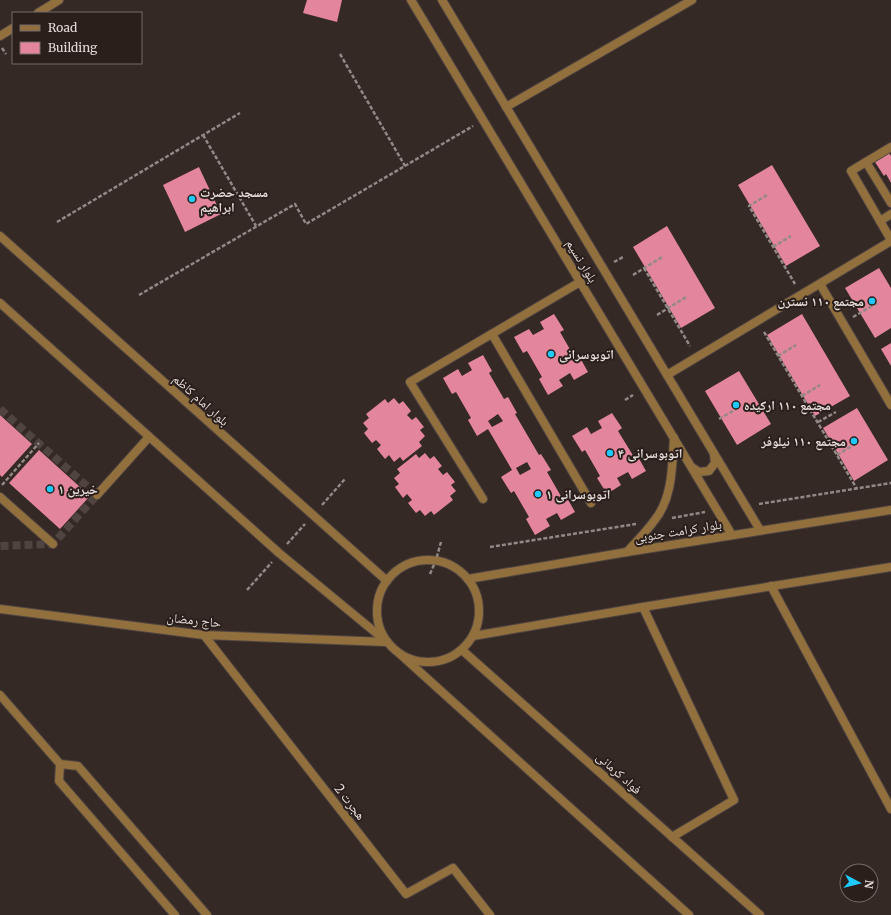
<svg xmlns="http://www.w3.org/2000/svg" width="891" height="915" font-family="Merriweather,'Noto Naskh Arabic',serif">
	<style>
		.building { fill: #e3859b; fill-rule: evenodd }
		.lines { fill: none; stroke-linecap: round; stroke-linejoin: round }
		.minor-tunnel { stroke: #4f4440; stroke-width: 8; stroke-dasharray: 8 4; stroke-linecap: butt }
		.service-casing { stroke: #514542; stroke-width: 10 }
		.minor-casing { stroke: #514542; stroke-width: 10 }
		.tertiary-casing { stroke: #514542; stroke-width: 10 }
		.path { stroke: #928885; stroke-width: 2.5; stroke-dasharray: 4 2; stroke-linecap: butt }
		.service { stroke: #92703e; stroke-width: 8 }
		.minor { stroke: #92703e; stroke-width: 8 }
		.tertiary { stroke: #92703e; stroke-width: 8 }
		.poi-dot { fill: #20c9fd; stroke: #2b1f1b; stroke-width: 1.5 }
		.labels { text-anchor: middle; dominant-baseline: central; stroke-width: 4; stroke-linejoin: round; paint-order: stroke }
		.poi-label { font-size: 13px; font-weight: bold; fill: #e3dbd8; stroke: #2b1f1b; text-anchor: start }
		.street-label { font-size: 13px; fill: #e3dbd8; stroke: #2b1f1b }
	</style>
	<rect width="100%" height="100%" fill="#352925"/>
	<g class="building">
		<path d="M 307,0 L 342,0 L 337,22 L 303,13 Z"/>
		<path d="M 889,153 L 891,156 L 891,183 L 886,174 L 884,176 L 875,162 Z"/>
		<path d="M 772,165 L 820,246 L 786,266 L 738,185 Z"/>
		<path d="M 199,167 L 221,214 L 185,232 L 163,185 Z"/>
		<path d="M 667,226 L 715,308 L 681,328 L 633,247 Z"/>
		<path d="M 879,268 L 891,288 L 891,328 L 875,338 L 845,288 Z"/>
		<path d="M 554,314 L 564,330 L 560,332 L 575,358 L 579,356 L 588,372 L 574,380 L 570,373 L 559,380 L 563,386 L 548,395 L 539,379 L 542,377 L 527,351 L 523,353 L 514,337 L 529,329 L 533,335 L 544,329 L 540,322 Z"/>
		<path d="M 802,314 L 850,396 L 815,416 L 767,335 Z"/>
		<path d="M 891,343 L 891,366 L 881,349 Z"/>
		<path d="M 483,355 L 492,371 L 489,373 L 504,399 L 508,397 L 517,413 L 515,414 L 539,455 L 541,454 L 551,470 L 547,472 L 562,498 L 566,496 L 575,512 L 561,520 L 557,513 L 546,519 L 550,526 L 535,535 L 526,519 L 529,517 L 514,491 L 511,493 L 501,477 L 512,470 L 488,429 L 477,436 L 468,420 L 471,418 L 456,392 L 452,394 L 443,378 L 458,369 L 462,376 L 472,370 L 468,363 ZM 498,414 L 503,421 L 492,427 L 488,421 ZM 527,462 L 531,469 L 520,475 L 516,468 Z"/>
		<path d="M 739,371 L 771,424 L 737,445 L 705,391 Z"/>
		<path d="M 394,398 L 399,404 L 403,401 L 411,411 L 407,415 L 412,420 L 416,417 L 424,427 L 420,430 L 425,436 L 419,442 L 422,446 L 403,461 L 400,457 L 394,462 L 389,455 L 385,459 L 377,449 L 381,445 L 376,440 L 372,443 L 364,433 L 368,429 L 363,423 L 369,418 L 366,414 L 385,399 L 388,403 Z"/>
		<path d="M 857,408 L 888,460 L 854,481 L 823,428 Z"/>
		<path d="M 612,413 L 622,428 L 618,431 L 634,457 L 637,455 L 646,471 L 632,479 L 628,472 L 617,478 L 621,485 L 607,494 L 597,478 L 600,476 L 585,450 L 582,452 L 572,436 L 587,427 L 591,434 L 602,428 L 598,421 Z"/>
		<path d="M 0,415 L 32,444 L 2,477 L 0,475 Z"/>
		<path d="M 39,450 L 90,496 L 60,529 L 9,483 Z"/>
		<path d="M 425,453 L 430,459 L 434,456 L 442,466 L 438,469 L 443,475 L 447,472 L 455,482 L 451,485 L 456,491 L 450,496 L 453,500 L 434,515 L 431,511 L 425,516 L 420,510 L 416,513 L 408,503 L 412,500 L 407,494 L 403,498 L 395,487 L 399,484 L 394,478 L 400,473 L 397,469 L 416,454 L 419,458 Z"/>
	</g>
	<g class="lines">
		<path class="minor-tunnel" d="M 0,409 L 97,495 L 53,544 L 0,546"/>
		<defs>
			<g id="service">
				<path d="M 506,107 L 692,0"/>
				<path d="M 891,147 L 851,171 L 891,240"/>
				<path d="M 866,162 L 891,203"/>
				<path d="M 880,221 L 891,214"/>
				<path d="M 820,284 L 891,405"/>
				<path d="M 492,334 L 591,503"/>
				<path d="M 667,375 L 891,241"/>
				<path d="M 97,495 L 149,437"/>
				<path d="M 0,497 L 53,544"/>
				<path d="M 483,499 L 410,382 L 580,282"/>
				<path d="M 0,695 L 60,764 L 78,766 L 207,915"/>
				<path d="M 60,764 L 59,781 L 175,915"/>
			</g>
			<g id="minor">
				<path d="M 38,13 L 59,0"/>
				<path d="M 0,36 L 13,28"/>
				<path d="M 771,586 L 891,809"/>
				<path d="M 643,607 L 734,800 L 672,837"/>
				<path d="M 204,635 L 406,894 L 453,868 L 490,915"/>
			</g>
			<g id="tertiary">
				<path d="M 411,0 L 732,535"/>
				<path d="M 442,0 L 760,530"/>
				<path d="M 0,236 L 387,581"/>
				<path d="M 0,303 L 279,553 L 387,642"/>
				<path d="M 693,468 L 699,472 L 709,471 L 715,463 L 714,454"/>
				<path d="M 627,552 C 636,542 646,532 654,521 C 673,498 672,466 674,438"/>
				<circle cx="428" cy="611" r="51"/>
				<path d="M 468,579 L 627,552 L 891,510"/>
				<path d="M 0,609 L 204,635 L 387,642"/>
				<path d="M 473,636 L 643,607 L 891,567"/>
				<path d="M 462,650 L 760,915"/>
				<path d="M 400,654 L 689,915"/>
			</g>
		</defs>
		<use href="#service" class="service-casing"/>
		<use href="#minor" class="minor-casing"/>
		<use href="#tertiary" class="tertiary-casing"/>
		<g class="path">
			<path d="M 2,48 L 6,54"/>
			<path d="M 340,54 L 405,166"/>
			<path d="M 203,135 L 256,226"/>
			<path d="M 767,195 L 749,206 L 795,284"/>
			<path d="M 57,222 L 240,113"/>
			<path d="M 773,247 L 791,236"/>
			<path d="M 614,262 L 623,257"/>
			<path d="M 644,268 L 690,346"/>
			<path d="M 633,275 L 662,257"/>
			<path d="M 139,295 L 295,204 L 306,224 L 473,126"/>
			<path d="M 657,315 L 686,297"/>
			<path d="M 853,317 L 877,303"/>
			<path d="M 764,332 L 857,489"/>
			<path d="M 778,356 L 796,345"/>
			<path d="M 802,396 L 820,385"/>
			<path d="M 625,400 L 633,395"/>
			<path d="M 719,419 L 738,408"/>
			<path d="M 818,422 L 836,412"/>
			<path d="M 837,455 L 855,444"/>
			<path d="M 2,485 L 39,443"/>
			<path d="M 759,504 L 891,483"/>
			<path d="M 322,505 L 345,479"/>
			<path d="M 672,518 L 705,512"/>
			<path d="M 287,544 L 305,524"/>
			<path d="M 490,547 L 636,524"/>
			<path d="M 430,574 L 436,560 L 441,542"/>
			<path d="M 247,590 L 272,562"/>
		</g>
		<use href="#service" class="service"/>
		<use href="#minor" class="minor"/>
		<use href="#tertiary" class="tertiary"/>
	</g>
	<g class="poi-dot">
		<circle cx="192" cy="199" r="4"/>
		<circle cx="872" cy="301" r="4"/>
		<circle cx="551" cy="354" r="4"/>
		<circle cx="736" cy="405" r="4"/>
		<circle cx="854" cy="441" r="4"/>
		<circle cx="610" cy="453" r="4"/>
		<circle cx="50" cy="489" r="4"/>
		<circle cx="538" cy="494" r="4"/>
	</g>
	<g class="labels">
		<g class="poi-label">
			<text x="200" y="192">مسجد حضرت<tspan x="200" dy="15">ابراهیم</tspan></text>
			<text x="864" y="301" text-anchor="end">مجتمع ۱۱۰ نسترن</text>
			<text x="559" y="354">اتوبوسرانی</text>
			<text x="744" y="405">مجتمع ۱۱۰ ارکیده</text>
			<text x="846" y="441" text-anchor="end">مجتمع ۱۱۰ نیلوفر</text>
			<text x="618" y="453">اتوبوسرانی ۴</text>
			<text x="58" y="489">خیرین ۱</text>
			<text x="546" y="494">اتوبوسرانی ۱</text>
		</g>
		<g class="street-label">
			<text transform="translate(582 261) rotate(59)">بلوار نسیم</text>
			<text transform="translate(201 400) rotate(42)">بلوار امام کاظم</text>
			<text transform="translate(678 531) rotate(-9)">بلوار کرامت جنوبی</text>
			<text transform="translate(194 620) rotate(6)">حاج رمضان</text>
			<text transform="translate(619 773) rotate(42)">فواد کرمانی</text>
			<text transform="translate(350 802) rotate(52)">هجرت 2</text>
		</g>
	</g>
	<rect x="12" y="12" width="130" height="52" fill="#2b1f1b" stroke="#756a67"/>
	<rect x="20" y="25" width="20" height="6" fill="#92703e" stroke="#756a67"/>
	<text x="48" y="32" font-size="12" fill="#e3dbd8">Road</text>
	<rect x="20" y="42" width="20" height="12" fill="#e3859b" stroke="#756a67"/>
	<text x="48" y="52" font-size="12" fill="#e3dbd8">Building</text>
	<g transform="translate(859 883) rotate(97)"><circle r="19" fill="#2b1f1b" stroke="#756a67"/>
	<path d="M0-3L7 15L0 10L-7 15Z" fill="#20c9fd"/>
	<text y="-6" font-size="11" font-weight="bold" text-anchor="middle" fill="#e3dbd8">N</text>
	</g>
</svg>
